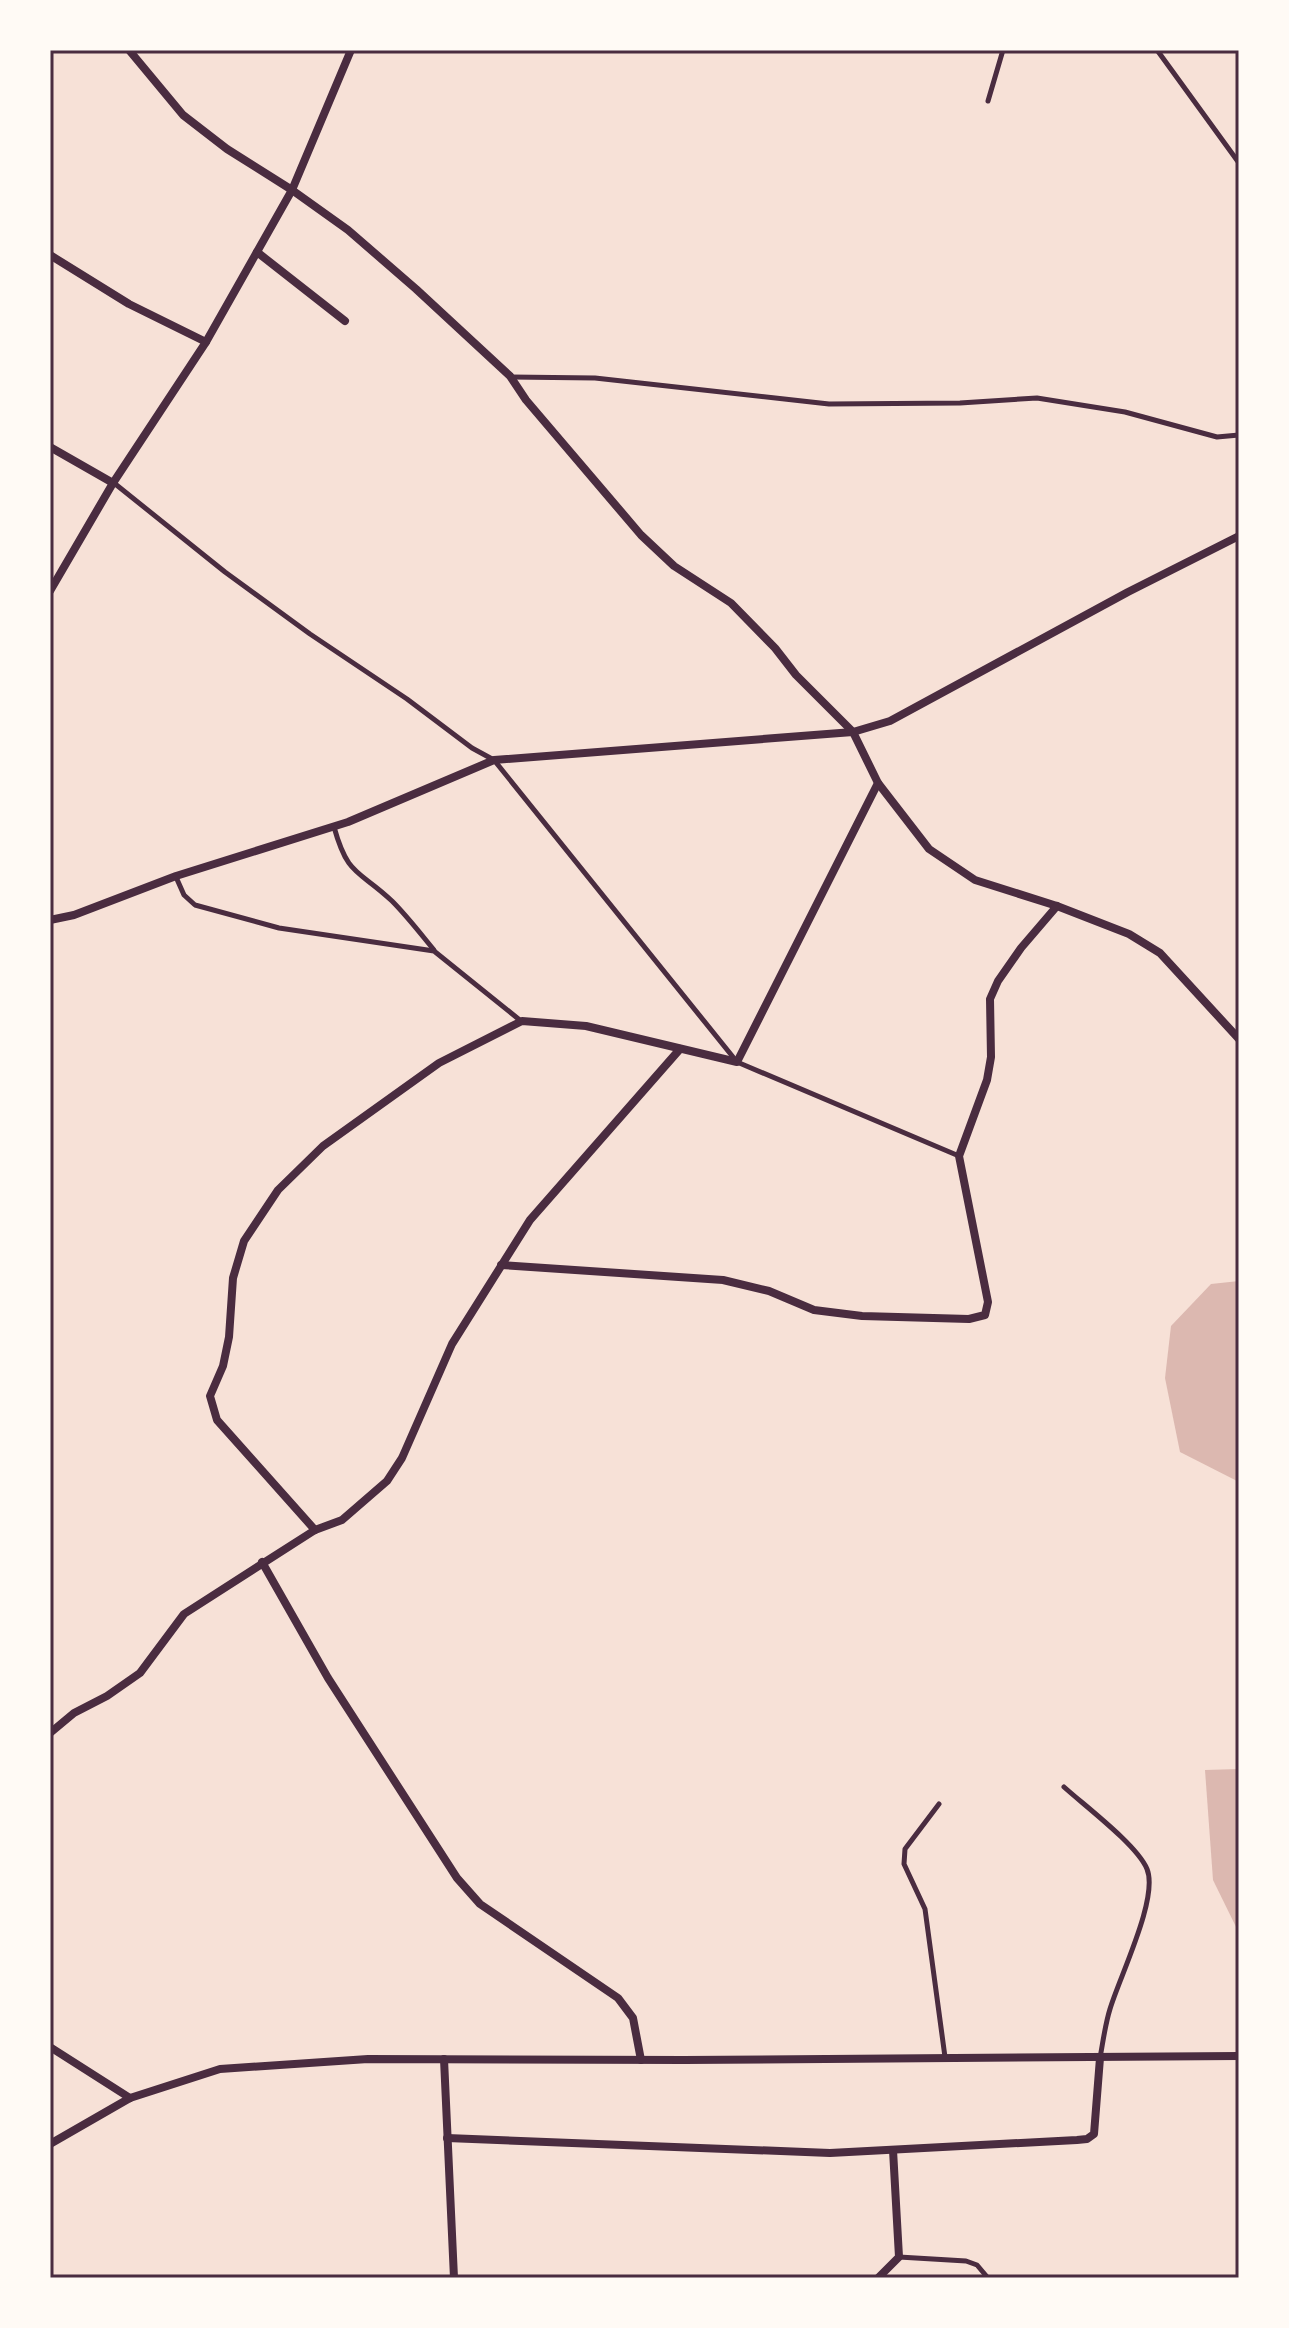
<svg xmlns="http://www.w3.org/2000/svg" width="1289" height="2328" font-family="'Roboto Condensed',sans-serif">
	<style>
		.water { fill: #dcb8b0 }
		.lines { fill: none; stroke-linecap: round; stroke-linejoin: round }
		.service { stroke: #4a2c40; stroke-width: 5 }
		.minor { stroke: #4a2c40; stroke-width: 8 }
		.neatline { fill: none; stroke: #4a2c40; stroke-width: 3 }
	</style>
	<rect width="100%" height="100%" fill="#f7e1d7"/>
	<g class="water">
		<path d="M 1239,1281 L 1239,1482 L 1180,1452 L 1165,1378 L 1171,1326 L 1211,1284 Z"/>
		<path d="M 1239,1769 L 1239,1933 L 1213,1880 L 1205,1770 Z"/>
	</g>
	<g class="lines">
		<g class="service">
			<path d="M 1157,50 L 1239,163"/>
			<path d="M 988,101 L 1003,50"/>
			<path d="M 511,377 L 595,378 L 829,404 L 960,403 L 1037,398 L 1125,412 L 1217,437 L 1239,435"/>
			<path d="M 114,483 L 225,572 L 310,634 L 407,699 L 472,748 L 494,760 L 737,1062 L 959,1156"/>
			<path d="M 334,827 C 348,877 358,869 392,901 C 407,916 420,933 434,950"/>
			<path d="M 176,877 L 184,895 L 195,905 L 279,928 L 434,951 L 521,1021"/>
			<path d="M 1064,1787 C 1085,1806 1137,1845 1147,1869 C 1159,1898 1119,1978 1110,2009 C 1105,2025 1103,2042 1100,2058"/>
			<path d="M 939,1804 L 905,1849 L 904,1864 L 925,1909 L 945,2057"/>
			<path d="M 899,2257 L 966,2261 L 977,2265 L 988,2278"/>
		</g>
		<g class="minor">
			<path d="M 129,50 L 183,115 L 227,149 L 292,190 L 348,230 L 416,289 L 510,376 L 526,400 L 641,535 L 674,566 L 731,603 L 775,648 L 796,675 L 853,732 L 878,783 L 929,849 L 975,880 L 1057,906 L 1129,934 L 1160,953 L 1239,1039"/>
			<path d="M 257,252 L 345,321"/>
			<path d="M 50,255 L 129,304 L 206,342"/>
			<path d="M 50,447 L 113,483"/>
			<path d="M 50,591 L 113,483 L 206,342 L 292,190 L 351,50"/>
			<path d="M 50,920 L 74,915 L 176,876 L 348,822 L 494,760 L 853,732 L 890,721 L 1128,592 L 1239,536"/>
			<path d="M 501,1265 L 723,1280 L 769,1291 L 814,1310 L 862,1316 L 969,1319 L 985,1315 L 988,1302 L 959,1156 L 987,1080 L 991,1057 L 990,999 L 998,981 L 1021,948 L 1057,906"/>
			<path d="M 315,1530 L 217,1420 L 210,1396 L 223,1366 L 229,1337 L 233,1278 L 244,1241 L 278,1190 L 323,1146 L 439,1063 L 522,1021 L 586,1026 L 737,1062 L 878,783"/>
			<path d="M 262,1562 L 328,1678 L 457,1878 L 480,1904 L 618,1998 L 633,2018 L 641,2060"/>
			<path d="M 50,1733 L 74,1713 L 107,1696 L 140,1673 L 184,1614 L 315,1530 L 342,1520 L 387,1481 L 402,1458 L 452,1344 L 530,1220 L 680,1049"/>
			<path d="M 50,2047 L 130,2098"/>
			<path d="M 444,2059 L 454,2278"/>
			<path d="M 447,2138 L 830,2153 L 1077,2140 L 1087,2139 L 1094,2134 L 1100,2058"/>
			<path d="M 50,2144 L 130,2098 L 220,2069 L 368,2059 L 684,2060 L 1239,2056"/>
			<path d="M 878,2278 L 899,2257 L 893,2150"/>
		</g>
	</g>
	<rect width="1289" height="2328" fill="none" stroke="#fffaf5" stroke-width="104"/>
	<rect x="52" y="52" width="1185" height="2224" class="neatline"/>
</svg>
